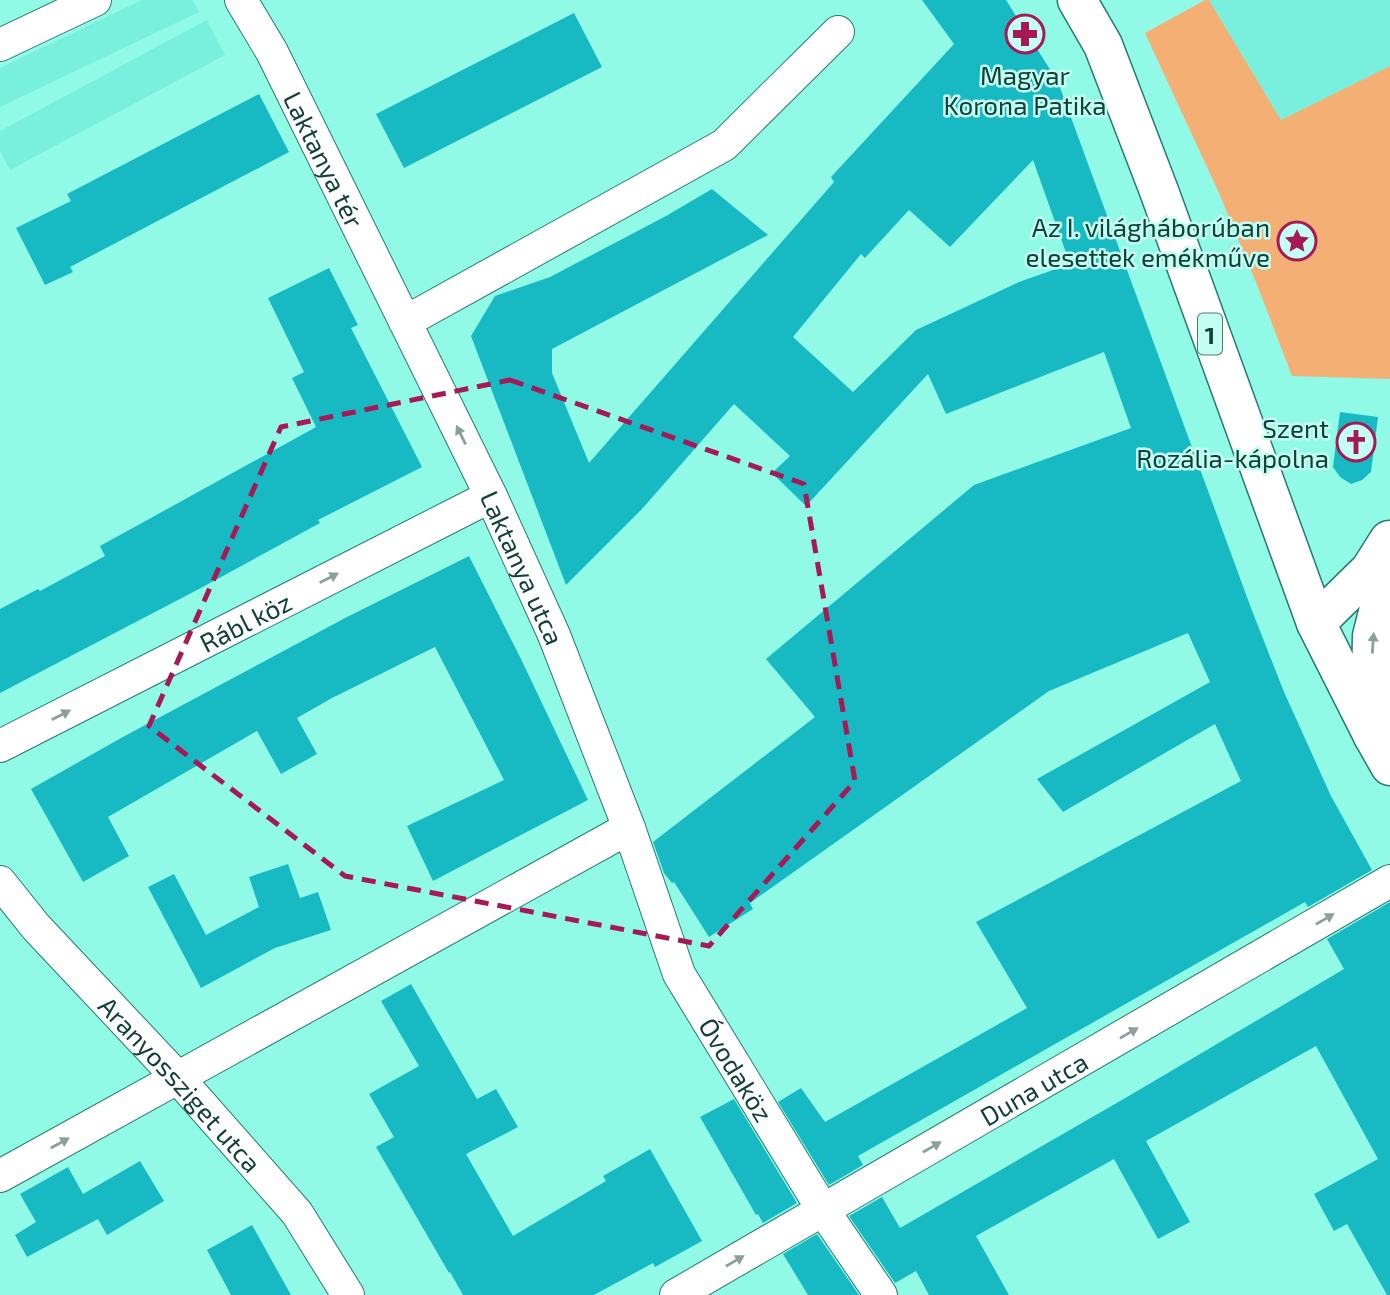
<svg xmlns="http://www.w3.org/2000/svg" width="1390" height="1295" font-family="'Exo 2',sans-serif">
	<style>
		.built { fill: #78f0dd }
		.green { fill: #f4b074 }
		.building { fill: #17bac3; fill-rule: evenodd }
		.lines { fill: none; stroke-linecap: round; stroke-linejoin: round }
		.street-casing { stroke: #267b6e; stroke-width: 34 }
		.secondary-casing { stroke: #267b6e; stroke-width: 41 }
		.primary-casing { stroke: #267b6e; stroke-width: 41 }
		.street { stroke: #fff; stroke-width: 32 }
		.secondary { stroke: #fff; stroke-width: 38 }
		.primary { stroke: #fff; stroke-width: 38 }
		.oneway { fill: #89a09c }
		.marked { fill: none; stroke: #a71857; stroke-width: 5; stroke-dasharray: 14 9; stroke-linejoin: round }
		.labels { text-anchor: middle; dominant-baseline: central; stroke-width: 5; stroke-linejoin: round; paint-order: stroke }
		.shield { fill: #c3fef3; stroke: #487a72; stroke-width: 2 }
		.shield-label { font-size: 24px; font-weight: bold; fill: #13413a }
		.poi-label { font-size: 26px; fill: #13413a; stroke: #c3fef3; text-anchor: end }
		.street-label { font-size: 26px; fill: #13413a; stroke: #c3fef3 }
	</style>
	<rect width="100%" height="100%" fill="#90fae7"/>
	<g class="built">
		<path d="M 142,0 L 193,0 L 199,12 L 0,107 L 0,68 Z"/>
		<path d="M 1209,0 L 1390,0 L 1390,66 L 1281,120 Z"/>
		<path d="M 207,20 L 225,55 L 10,170 L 0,151 L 0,131 Z"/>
	</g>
	<path class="green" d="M 1205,0 L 1209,0 L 1281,120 L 1390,66 L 1390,379 L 1292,376 L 1258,287 L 1219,193 L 1145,33 Z"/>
	<g class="building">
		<path d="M 922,0 L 1006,0 L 1058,82 L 1251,608 L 1284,692 L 1331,796 L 1372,870 L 1308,907 L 1305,902 L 858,1156 L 863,1165 L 829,1185 L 778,1102 L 801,1088 L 825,1122 L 1027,1008 L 976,922 L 1241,781 L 1215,724 L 1063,812 L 1037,779 L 1210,682 L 1188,633 L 1049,691 L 750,903 L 753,909 L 709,937 L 674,882 L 672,883 L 664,873 L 653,842 L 815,717 L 766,659 L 974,485 L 1131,428 L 1104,352 L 946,414 L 928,374 L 806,506 L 772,473 L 790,456 L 734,404 L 642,509 L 566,585 L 471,336 L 495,296 L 550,277 L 666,216 L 712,189 L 768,235 L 552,349 L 552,373 L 589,463 L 834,182 L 831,177 L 954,44 ZM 1033,160 L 1070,264 L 1019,282 L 916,330 L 853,392 L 793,337 L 861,254 L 865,258 L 909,210 L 950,247 Z"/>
		<path d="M 574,13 L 602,67 L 404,168 L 376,114 Z"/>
		<path d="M 259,94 L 289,152 L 70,267 L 73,272 L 45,285 L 16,228 L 71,201 L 67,194 Z"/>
		<path d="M 329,268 L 358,325 L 351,328 L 422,467 L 318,520 L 320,523 L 199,589 L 0,693 L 0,609 L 38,589 L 40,591 L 105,556 L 100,546 L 316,427 L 292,378 L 304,372 L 268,298 Z"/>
		<path d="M 1340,412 L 1378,417 L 1371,472 L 1362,480 L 1351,484 L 1340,477 L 1333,467 Z"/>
		<path d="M 469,556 L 521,659 L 588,800 L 433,881 L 407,826 L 504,780 L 435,647 L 332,698 L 297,718 L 317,754 L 281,774 L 257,731 L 108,817 L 129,856 L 83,882 L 31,789 L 121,738 L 347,617 Z"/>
		<path d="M 288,864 L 300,898 L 318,892 L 331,930 L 275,948 L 201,988 L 148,887 L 174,874 L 206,935 L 259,907 L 249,877 Z"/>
		<path d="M 1390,902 L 1390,1295 L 1387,1295 L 1347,1224 L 1334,1231 L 1314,1194 L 1378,1159 L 1316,1046 L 1146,1141 L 1190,1222 L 1158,1239 L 1114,1159 L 976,1236 L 1009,1295 L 929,1295 L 916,1271 L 895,1283 L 849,1216 L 882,1197 L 900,1228 L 1127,1097 L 1344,969 L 1327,939 Z"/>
		<path d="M 411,984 L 477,1099 L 496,1089 L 518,1127 L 466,1154 L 513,1236 L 606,1181 L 603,1176 L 650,1149 L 702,1241 L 655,1267 L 653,1263 L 594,1295 L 463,1295 L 450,1272 L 449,1273 L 376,1147 L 394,1137 L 369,1094 L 419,1066 L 381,1001 Z"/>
		<path d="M 734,1099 L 797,1203 L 763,1223 L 758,1214 L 756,1215 L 700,1117 Z"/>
		<path d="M 140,1161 L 164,1201 L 107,1235 L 98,1219 L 27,1257 L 15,1235 L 36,1222 L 20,1194 L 68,1167 L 83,1194 Z"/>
		<path d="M 252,1225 L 291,1295 L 231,1295 L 207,1250 Z"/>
		<path d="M 817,1234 L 859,1295 L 808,1295 L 783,1254 Z"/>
	</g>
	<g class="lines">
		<defs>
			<g id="street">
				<path id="s1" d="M 241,0 L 272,52 L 491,496 L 554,635 L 629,828 L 679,974 L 823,1210 L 881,1295"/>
				<path d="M 0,45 L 95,0"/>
				<path d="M 405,322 L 724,145 L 838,32"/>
				<path id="s2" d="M 0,746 L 491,496"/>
				<path id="s3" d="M 0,882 L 36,927 L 178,1078 L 297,1213 L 348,1295"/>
				<path d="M 0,1176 L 629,828"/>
				<path id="s4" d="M 676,1295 L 1390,881"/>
			</g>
			<g id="secondary">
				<path d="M 1316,623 L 1370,570 L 1389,540"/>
				<path d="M 1373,736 L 1371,689 L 1372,636 L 1390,565"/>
			</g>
			<path id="primary" d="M 1077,0 L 1103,45 L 1159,191 L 1316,623 L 1373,736 L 1390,766"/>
		</defs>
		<use href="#street" class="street-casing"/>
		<use href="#secondary" class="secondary-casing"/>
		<use href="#primary" class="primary-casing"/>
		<use href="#street" class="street"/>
		<use href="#secondary" class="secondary"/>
		<use href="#primary" class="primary"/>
	</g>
	<defs><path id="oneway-solid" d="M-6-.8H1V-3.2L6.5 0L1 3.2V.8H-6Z" transform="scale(1.75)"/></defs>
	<g class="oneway">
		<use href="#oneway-solid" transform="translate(461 435) rotate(-116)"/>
		<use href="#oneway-solid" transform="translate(329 578) rotate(-27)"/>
		<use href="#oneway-solid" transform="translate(1373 643) rotate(-86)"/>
		<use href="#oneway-solid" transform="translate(61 715) rotate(-27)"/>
		<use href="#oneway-solid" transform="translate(1325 919) rotate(-30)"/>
		<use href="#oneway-solid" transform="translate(1129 1033) rotate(-30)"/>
		<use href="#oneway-solid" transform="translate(60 1143) rotate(-29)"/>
		<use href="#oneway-solid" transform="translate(932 1147) rotate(-30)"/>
		<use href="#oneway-solid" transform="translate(735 1261) rotate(-30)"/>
	</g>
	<path class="marked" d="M 510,380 L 804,484 L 855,781 L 709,946 L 345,876 L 149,726 L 281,427 Z"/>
	<defs>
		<symbol id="pharmacy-ring" viewBox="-11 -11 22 22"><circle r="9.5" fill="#c3fef3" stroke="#a71857" stroke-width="1.5"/><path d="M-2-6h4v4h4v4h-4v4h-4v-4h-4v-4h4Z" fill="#a71857"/></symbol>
		<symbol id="sight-ring" viewBox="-11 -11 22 22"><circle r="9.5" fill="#c3fef3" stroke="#a71857" stroke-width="1.5"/><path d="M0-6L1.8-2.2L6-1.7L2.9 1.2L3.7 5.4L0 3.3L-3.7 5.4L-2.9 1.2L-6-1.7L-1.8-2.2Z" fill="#a71857"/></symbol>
		<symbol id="church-ring" viewBox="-11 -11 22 22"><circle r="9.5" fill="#c3fef3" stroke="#a71857" stroke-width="1.5"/><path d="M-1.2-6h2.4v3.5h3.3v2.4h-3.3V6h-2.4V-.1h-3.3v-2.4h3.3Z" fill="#a71857"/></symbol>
	</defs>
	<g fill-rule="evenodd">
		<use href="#pharmacy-ring" x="1003" y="12" width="44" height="44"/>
		<use href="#sight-ring" x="1275" y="219" width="44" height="44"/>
		<use href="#church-ring" x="1334" y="420" width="44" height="44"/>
	</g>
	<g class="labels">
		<rect class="shield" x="1198" y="313.5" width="24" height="41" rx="5"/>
		<g class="shield-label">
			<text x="1210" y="334">1</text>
		</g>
		<g class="poi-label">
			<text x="1025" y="74" text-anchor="middle">Magyar<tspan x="1025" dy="30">Korona Patika</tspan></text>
			<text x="1270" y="226">Az I. világháborúban<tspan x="1270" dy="30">elesettek emékműve</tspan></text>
			<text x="1329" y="427">Szent<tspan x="1329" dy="30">Rozália-kápolna</tspan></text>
		</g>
		<g class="street-label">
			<text stroke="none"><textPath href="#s1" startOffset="180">Laktanya tér</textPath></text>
			<text stroke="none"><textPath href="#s1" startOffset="634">Laktanya utca</textPath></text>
			<text stroke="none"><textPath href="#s2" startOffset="275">Rábl köz</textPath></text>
			<text stroke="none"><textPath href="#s1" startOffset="1181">Óvodaköz</textPath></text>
			<text stroke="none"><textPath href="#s3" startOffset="271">Aranyossziget utca</textPath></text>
			<text stroke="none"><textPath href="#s4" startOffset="413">Duna utca</textPath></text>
		</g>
	</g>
</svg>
